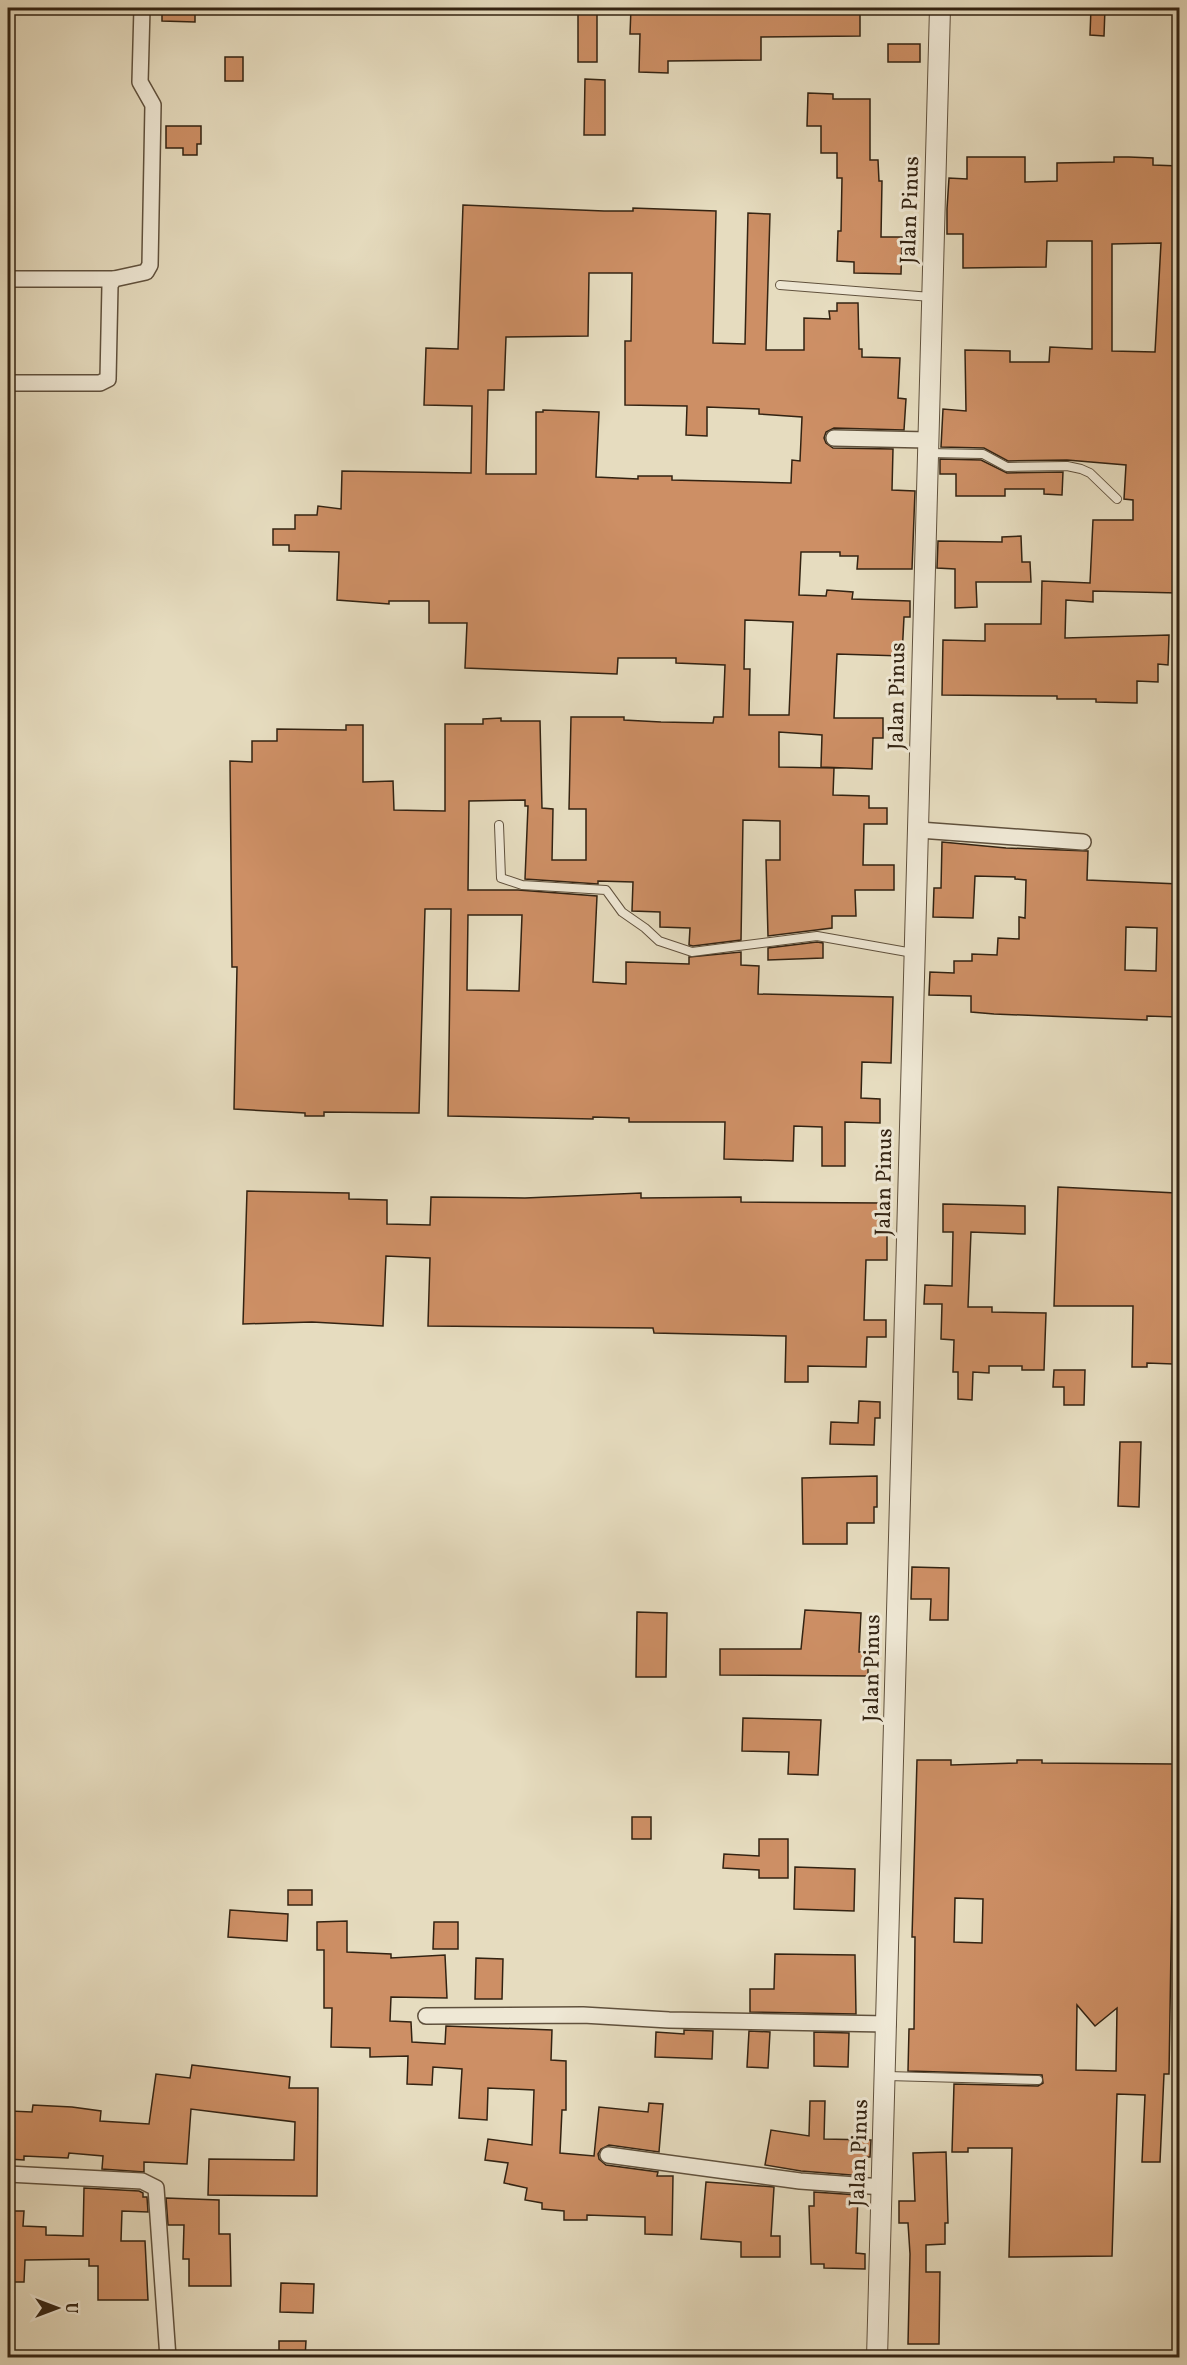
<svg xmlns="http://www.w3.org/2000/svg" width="1187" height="2365" font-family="Vollkorn,serif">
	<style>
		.building { fill: #cd8f65; stroke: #332312; stroke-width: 1.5; fill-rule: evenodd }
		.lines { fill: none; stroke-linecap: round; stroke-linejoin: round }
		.service-casing { stroke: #60513d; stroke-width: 10 }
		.minor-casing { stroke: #60513d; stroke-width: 18 }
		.tertiary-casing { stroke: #60513d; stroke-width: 22 }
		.service { stroke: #efe8d5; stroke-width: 8 }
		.minor { stroke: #efe8d5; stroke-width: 15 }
		.tertiary { stroke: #efe8d5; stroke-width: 20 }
		.labels { text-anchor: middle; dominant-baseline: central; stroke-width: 6; stroke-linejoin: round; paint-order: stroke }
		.street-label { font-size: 22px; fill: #332312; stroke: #efe8d5 }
	</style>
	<rect width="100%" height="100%" fill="#e6dcbf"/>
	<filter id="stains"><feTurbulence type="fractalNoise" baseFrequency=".00333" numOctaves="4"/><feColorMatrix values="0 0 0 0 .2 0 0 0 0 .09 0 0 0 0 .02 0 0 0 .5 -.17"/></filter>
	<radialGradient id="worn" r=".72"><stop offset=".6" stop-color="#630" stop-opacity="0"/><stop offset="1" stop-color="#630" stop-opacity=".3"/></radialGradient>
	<g class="building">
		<path d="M 162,8 L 195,8 L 195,22 L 162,21 Z"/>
		<rect x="578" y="8" width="19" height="54"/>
		<path d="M 631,8 L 860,8 L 860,36 L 761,37 L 761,60 L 668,61 L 668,73 L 639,72 L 640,34 L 630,34 Z"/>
		<path d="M 1091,8 L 1105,8 L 1104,36 L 1090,35 Z"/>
		<rect x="888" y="44" width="32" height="18"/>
		<rect x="225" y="57" width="18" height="24"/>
		<path d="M 585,79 L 605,80 L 605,135 L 584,135 Z"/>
		<path d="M 808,93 L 833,94 L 833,99 L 870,99 L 870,160 L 878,160 L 879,181 L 882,181 L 881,237 L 902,237 L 901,274 L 854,273 L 854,262 L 837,261 L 838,231 L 841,231 L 842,178 L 837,178 L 837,153 L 821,153 L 821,126 L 807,126 Z"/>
		<path d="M 166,126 L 201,126 L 201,144 L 197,144 L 197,155 L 183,155 L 183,148 L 166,148 Z"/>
		<path d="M 967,157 L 1025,157 L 1025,182 L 1057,181 L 1057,163 L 1114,162 L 1114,157 L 1129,157 L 1153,158 L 1153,165 L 1179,166 L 1179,323 L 1175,421 L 1179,421 L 1178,593 L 1093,591 L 1093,602 L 1066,600 L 1065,638 L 1169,635 L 1168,665 L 1158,664 L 1158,682 L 1137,681 L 1137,703 L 1096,702 L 1096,699 L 1057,699 L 1057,696 L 942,695 L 943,640 L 985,641 L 985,624 L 1041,624 L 1042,581 L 1090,583 L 1093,520 L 1133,520 L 1133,500 L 1124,499 L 1126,465 L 1067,460 L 1008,461 L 984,448 L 941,447 L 943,409 L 966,411 L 965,350 L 1010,351 L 1010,362 L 1049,362 L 1050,347 L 1092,349 L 1092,241 L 1047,241 L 1046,267 L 963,268 L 963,234 L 947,234 L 947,209 L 949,178 L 967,179 ZM 1161,243 L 1155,352 L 1112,351 L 1112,244 Z"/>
		<path d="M 463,205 L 604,211 L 633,211 L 633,208 L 716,211 L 713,343 L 745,344 L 748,213 L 770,214 L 766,350 L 804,350 L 804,318 L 830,319 L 829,311 L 837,311 L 837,303 L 858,303 L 859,349 L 862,349 L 862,357 L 900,358 L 898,398 L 906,399 L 904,430 L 834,428 L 826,432 L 824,438 L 826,443 L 833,448 L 893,449 L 892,490 L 915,491 L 912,569 L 857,569 L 858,556 L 840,556 L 840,552 L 801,552 L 799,595 L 826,596 L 827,590 L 853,592 L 852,599 L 910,601 L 910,617 L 904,617 L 902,656 L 837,654 L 834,718 L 883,718 L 883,738 L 873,738 L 872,769 L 821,767 L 822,735 L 779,732 L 779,767 L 834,768 L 833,795 L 869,796 L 869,808 L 887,808 L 887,824 L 864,824 L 863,865 L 894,865 L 894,890 L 855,890 L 856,916 L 832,916 L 832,928 L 768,936 L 766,860 L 780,860 L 780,821 L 743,820 L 741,940 L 693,946 L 689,945 L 690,928 L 660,927 L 660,912 L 632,911 L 633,882 L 598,881 L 598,884 L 525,879 L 528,806 L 525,806 L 525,800 L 469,801 L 468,890 L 518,890 L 597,896 L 593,982 L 626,984 L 626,962 L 689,964 L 689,957 L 741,952 L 741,965 L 759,966 L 758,994 L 893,997 L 891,1063 L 862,1062 L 861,1098 L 880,1099 L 880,1123 L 845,1122 L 845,1166 L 822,1166 L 822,1127 L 794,1126 L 793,1161 L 724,1159 L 725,1122 L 629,1122 L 629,1118 L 593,1117 L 593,1119 L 448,1116 L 451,909 L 425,909 L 419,1113 L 324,1112 L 324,1116 L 305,1116 L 305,1113 L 234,1109 L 237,967 L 232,967 L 230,761 L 252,762 L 252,741 L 277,741 L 277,729 L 346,730 L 346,725 L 363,725 L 363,782 L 393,781 L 394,810 L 445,811 L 445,724 L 483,724 L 483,719 L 501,718 L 501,721 L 540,721 L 542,808 L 553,809 L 552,860 L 586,860 L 586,809 L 569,809 L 571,717 L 624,717 L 624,720 L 661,722 L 713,723 L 714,717 L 723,717 L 725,665 L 676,663 L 676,658 L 618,658 L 617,674 L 465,668 L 467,623 L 429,623 L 429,601 L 389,601 L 389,604 L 337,600 L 339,552 L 289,551 L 289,545 L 273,545 L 273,529 L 295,529 L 295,515 L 317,515 L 318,506 L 341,509 L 342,471 L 471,473 L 472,406 L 424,405 L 426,348 L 458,349 ZM 589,273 L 632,273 L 631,341 L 625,341 L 625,405 L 687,406 L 686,435 L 707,436 L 707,407 L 759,409 L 759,414 L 802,417 L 800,461 L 792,460 L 791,483 L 672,480 L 672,476 L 638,476 L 638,479 L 596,477 L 599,412 L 543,410 L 543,412 L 536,412 L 536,474 L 486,474 L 488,390 L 504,390 L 506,337 L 588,336 ZM 745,620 L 793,622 L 789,715 L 749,715 L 750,669 L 744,669 ZM 468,915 L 522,915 L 519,991 L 467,990 Z"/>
		<path d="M 940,459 L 981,460 L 1007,473 L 1063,472 L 1062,495 L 1044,494 L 1044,489 L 1005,489 L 1005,496 L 956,496 L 956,474 L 940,474 Z"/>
		<path d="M 1021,536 L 1022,562 L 1030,562 L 1031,582 L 976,582 L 977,607 L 955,608 L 955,569 L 937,568 L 938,541 L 1002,542 L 1002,537 Z"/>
		<path d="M 942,842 L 1006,848 L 1088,851 L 1087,880 L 1179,884 L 1178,1017 L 1147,1016 L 1147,1020 L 994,1014 L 971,1012 L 971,996 L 929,995 L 930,972 L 954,973 L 954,961 L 972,961 L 972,954 L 997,955 L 998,938 L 1019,939 L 1019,917 L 1025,918 L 1026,880 L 1015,879 L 1015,877 L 975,876 L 973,918 L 933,917 L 934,888 L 941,888 ZM 1126,927 L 1157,928 L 1156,971 L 1125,970 Z"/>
		<path d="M 817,942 L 823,943 L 823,958 L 768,960 L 768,948 Z"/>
		<path d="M 1058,1187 L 1176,1193 L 1173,1364 L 1147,1363 L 1147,1367 L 1132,1367 L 1133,1306 L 1054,1306 Z"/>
		<path d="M 247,1191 L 349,1193 L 349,1199 L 387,1200 L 387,1224 L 430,1225 L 431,1197 L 525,1198 L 641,1193 L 641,1198 L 741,1197 L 741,1202 L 882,1203 L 881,1233 L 887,1233 L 887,1260 L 866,1260 L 864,1320 L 886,1320 L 886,1337 L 867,1337 L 866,1367 L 808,1366 L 808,1382 L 785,1382 L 786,1336 L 654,1333 L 653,1328 L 428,1326 L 430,1258 L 386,1256 L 383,1326 L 312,1322 L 243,1324 Z"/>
		<path d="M 943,1204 L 1025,1206 L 1025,1234 L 971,1232 L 968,1307 L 992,1307 L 992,1312 L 1046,1313 L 1044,1370 L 1022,1370 L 1022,1366 L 989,1366 L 989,1373 L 973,1372 L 972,1400 L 958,1399 L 958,1372 L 953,1372 L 954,1340 L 941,1339 L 942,1304 L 924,1304 L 925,1285 L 952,1286 L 953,1232 L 943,1232 Z"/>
		<path d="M 1054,1370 L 1085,1370 L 1084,1405 L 1064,1405 L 1064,1387 L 1053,1387 Z"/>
		<path d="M 859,1401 L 880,1402 L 880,1418 L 875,1418 L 874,1445 L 830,1444 L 831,1422 L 858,1423 Z"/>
		<path d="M 1120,1442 L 1141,1442 L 1139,1507 L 1118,1506 Z"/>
		<path d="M 877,1476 L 877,1507 L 874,1507 L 874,1523 L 847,1523 L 847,1544 L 803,1544 L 802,1478 Z"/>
		<path d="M 912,1567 L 949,1568 L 948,1620 L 930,1620 L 931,1599 L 911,1599 Z"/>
		<path d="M 805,1610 L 861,1613 L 859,1652 L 868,1652 L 868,1676 L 720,1675 L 720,1649 L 801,1649 Z"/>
		<path d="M 637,1612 L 667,1613 L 666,1677 L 636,1677 Z"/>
		<path d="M 743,1718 L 821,1720 L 818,1775 L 788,1774 L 789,1752 L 742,1751 Z"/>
		<path d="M 917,1760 L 951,1760 L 951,1765 L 1017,1763 L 1017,1760 L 1042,1760 L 1042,1763 L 1174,1764 L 1169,2074 L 1164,2074 L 1160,2162 L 1142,2162 L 1145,2095 L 1117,2094 L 1112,2256 L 1009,2257 L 1012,2148 L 968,2148 L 968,2152 L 952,2152 L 954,2084 L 1038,2086 L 1043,2083 L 1042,2075 L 908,2071 L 909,2029 L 914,2029 L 915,1937 L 912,1937 ZM 955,1898 L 983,1899 L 982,1943 L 954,1942 ZM 1077,2005 L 1095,2026 L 1117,2008 L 1116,2071 L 1076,2070 Z"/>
		<rect x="632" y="1817" width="19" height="22"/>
		<path d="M 759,1839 L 788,1839 L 788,1878 L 759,1878 L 759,1870 L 723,1868 L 724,1854 L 759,1856 Z"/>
		<path d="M 795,1867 L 855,1869 L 854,1911 L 794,1909 Z"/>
		<rect x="288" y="1890" width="24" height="15"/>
		<path d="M 230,1910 L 288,1914 L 287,1941 L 228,1937 Z"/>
		<path d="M 347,1921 L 347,1952 L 391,1954 L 391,1958 L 445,1955 L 447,1998 L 391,1997 L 390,2021 L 411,2022 L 412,2042 L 445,2044 L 446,2026 L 552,2030 L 551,2060 L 566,2061 L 566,2110 L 562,2110 L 560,2153 L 594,2156 L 599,2107 L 648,2112 L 649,2103 L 663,2104 L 659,2152 L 609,2145 L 601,2149 L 598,2154 L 599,2159 L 606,2165 L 658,2172 L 657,2176 L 673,2176 L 672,2235 L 645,2234 L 645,2217 L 587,2215 L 587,2220 L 564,2220 L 564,2211 L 542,2209 L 542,2203 L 525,2200 L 527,2188 L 504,2183 L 508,2163 L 485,2160 L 488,2139 L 532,2145 L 534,2090 L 488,2088 L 487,2120 L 459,2118 L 462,2069 L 433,2067 L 432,2085 L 407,2084 L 408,2056 L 370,2057 L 370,2048 L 331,2047 L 332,2008 L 324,2008 L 324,1950 L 317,1950 L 317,1922 Z"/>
		<path d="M 434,1922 L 458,1922 L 458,1949 L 433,1949 Z"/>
		<path d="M 775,1954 L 855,1955 L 856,2014 L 750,2012 L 750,1989 L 774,1989 Z"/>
		<path d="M 476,1958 L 503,1959 L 502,1999 L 475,1999 Z"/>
		<path d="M 684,2030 L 713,2031 L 712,2059 L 655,2057 L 656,2032 L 684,2034 Z"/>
		<path d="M 749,2031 L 770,2032 L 768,2068 L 747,2067 Z"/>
		<path d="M 814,2032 L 849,2033 L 848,2067 L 814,2066 Z"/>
		<path d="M 192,2065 L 290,2077 L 289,2088 L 318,2088 L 317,2196 L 208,2195 L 209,2159 L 294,2160 L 295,2122 L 191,2109 L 187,2164 L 144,2162 L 144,2172 L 102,2169 L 103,2156 L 69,2153 L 68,2158 L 24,2156 L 24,2160 L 8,2159 L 10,2111 L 32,2112 L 33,2105 L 72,2107 L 101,2111 L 100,2121 L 149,2124 L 156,2074 L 190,2078 Z"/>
		<path d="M 810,2101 L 825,2101 L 824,2139 L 871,2140 L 870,2157 L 867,2157 L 864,2176 L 801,2171 L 765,2165 L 771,2130 L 809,2136 Z"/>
		<path d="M 946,2152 L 948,2223 L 945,2223 L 945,2244 L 926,2245 L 926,2272 L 940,2272 L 939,2344 L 908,2344 L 910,2254 L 908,2223 L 899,2223 L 899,2201 L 915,2201 L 913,2153 Z"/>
		<path d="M 706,2182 L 774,2187 L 771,2236 L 780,2236 L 780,2257 L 741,2257 L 741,2242 L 701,2239 Z"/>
		<path d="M 84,2188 L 139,2191 L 143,2193 L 143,2197 L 147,2197 L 148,2212 L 122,2211 L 121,2241 L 145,2241 L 148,2300 L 98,2300 L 98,2266 L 89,2266 L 89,2259 L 25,2260 L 24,2282 L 8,2282 L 8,2211 L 24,2211 L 23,2226 L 46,2227 L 46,2235 L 83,2236 Z"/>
		<path d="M 814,2192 L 858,2195 L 856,2253 L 865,2254 L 865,2269 L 824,2268 L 824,2264 L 811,2264 L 809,2206 L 814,2206 Z"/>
		<path d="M 166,2198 L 219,2200 L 219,2234 L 230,2234 L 231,2286 L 189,2286 L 189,2259 L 183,2259 L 184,2225 L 168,2225 Z"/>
		<path d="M 281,2283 L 314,2284 L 313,2313 L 280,2312 Z"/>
		<path d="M 279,2341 L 306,2341 L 305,2358 L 279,2358 Z"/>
	</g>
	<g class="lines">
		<defs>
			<g id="service">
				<path d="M 780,285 L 931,297"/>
				<path d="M 928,453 L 983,454 L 1007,467 L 1067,466 L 1081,469 L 1090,473 L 1117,499"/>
				<path d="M 499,825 L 501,878 L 522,885 L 606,890 L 622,912 L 645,928 L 659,941 L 692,952 L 817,936 L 913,953"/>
				<path d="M 887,2076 L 1038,2080"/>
			</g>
			<g id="minor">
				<path d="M 8,279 L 114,279"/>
				<path d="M 8,383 L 100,383 L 108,379 L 110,285 L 114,279 L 146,272 L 150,265 L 153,105 L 140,82 L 142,8"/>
				<path d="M 834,438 L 928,440"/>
				<path d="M 919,830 L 1083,842"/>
				<path d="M 426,2016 L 583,2015 L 669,2020 L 888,2024"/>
				<path d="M 608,2155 L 800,2181 L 883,2187"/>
				<path d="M 8,2174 L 142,2181 L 156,2188 L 168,2358"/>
			</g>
			<path id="tertiary" d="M 877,2358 L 940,8"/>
		</defs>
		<use href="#service" class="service-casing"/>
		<use href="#minor" class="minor-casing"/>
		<use href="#tertiary" class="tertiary-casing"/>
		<use href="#service" class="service"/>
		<use href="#minor" class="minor"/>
		<use href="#tertiary" class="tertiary"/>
	</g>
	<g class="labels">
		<g class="street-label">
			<text transform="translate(911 210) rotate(-88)">Jalan Pinus</text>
			<text transform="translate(898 696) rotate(-89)">Jalan Pinus</text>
			<text transform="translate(885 1182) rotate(-89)">Jalan Pinus</text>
			<text transform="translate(873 1668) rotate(-89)">Jalan Pinus</text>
			<text transform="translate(860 2153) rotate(-88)">Jalan Pinus</text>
		</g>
	</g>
	<rect width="1187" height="2365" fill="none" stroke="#e6dcbf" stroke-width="30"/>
	<rect x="9" y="9" width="1169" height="2347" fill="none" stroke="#332312" stroke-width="3"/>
	<rect x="15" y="15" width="1157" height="2335" fill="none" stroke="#332312" stroke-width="1.5"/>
	<g transform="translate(57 2308) rotate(90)" stroke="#efe8d5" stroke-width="4.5" paint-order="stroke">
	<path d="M0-4.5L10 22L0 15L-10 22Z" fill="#332312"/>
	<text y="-9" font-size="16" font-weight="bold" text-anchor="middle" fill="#332312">U</text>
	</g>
	<rect width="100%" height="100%" filter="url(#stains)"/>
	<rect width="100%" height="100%" fill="url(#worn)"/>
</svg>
